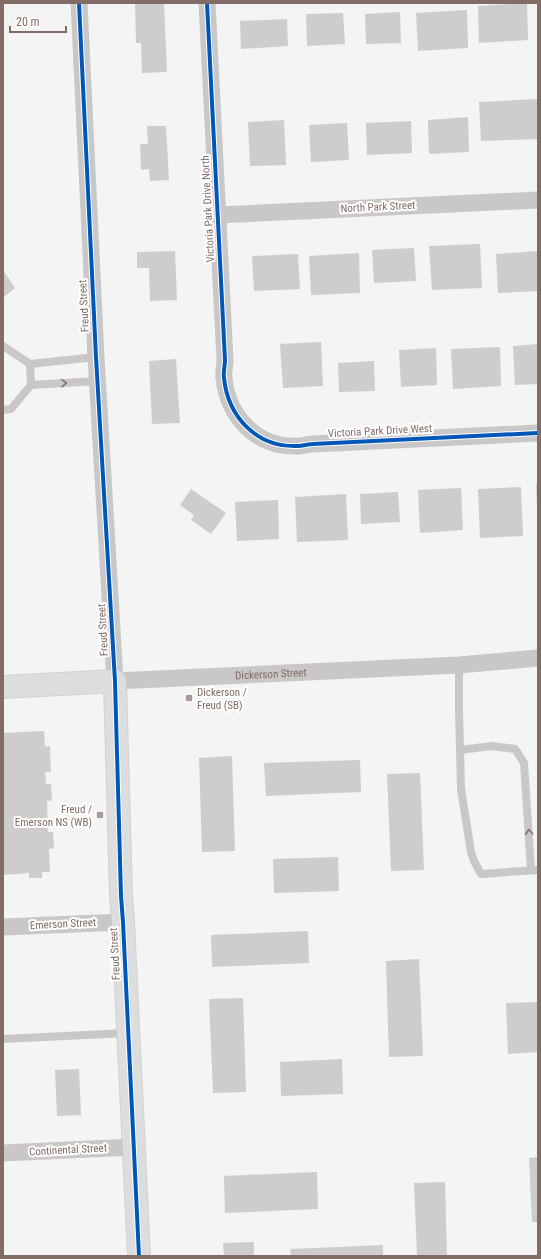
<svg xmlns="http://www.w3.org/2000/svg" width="541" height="1259" font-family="'Roboto Condensed',sans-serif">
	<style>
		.building { fill: #cecccc }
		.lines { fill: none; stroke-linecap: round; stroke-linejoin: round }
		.secondary-casing { stroke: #d3d1d1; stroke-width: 24 }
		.lane { stroke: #c9c7c7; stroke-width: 8 }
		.street { stroke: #c9c7c7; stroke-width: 17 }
		.secondary { stroke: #dedddd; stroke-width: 22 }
		.cycleway-casing { stroke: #fff; stroke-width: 6 }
		.cycleway { stroke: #0057b8; stroke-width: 4 }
		.oneway { stroke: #86716b }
		.poi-dot { fill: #aa9c98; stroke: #fff; stroke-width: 1.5 }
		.labels { text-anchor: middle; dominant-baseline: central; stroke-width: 4; stroke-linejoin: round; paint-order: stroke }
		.street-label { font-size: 11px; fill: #826c66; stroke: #fff }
		.poi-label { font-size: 11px; fill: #826c66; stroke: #fff; text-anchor: start }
	</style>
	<rect width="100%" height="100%" fill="#f4f4f5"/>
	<g class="building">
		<path d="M 135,3 L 164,3 L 167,72 L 142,73 L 141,43 L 136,43 Z"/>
		<path d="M 527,3 L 528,40 L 479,43 L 478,6 Z"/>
		<path d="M 467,10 L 468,48 L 418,51 L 416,13 Z"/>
		<path d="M 400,12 L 401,43 L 366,44 L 365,14 Z"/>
		<path d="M 343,13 L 345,44 L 307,46 L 306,14 Z"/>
		<path d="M 287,19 L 288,46 L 241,49 L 240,21 Z"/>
		<path d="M 537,99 L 538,139 L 481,141 L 479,102 Z"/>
		<path d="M 468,117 L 469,152 L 429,154 L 428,120 Z"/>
		<path d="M 284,120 L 286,165 L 250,166 L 248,122 Z"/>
		<path d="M 411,121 L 412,153 L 367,155 L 366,123 Z"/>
		<path d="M 347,123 L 349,160 L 311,162 L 309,125 Z"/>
		<path d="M 147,126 L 166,126 L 169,180 L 150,181 L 149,169 L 141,170 L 140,144 L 148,144 Z"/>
		<path d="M 480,244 L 482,288 L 432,290 L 429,246 Z"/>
		<path d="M 414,248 L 416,281 L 374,283 L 372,250 Z"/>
		<path d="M 175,251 L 177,300 L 150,301 L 149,268 L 137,268 L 137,252 Z"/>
		<path d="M 538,251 L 538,291 L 498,293 L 496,254 Z"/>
		<path d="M 359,253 L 360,293 L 311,295 L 309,256 Z"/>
		<path d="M 298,254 L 300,289 L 254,291 L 252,256 Z"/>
		<path d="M 3,270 L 15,288 L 3,298 Z"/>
		<path d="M 321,342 L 323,386 L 283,388 L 280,344 Z"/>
		<path d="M 538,344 L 538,384 L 515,385 L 513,346 Z"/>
		<path d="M 500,347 L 501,386 L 453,389 L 451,349 Z"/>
		<path d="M 436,348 L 437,385 L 401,387 L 399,350 Z"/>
		<path d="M 176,359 L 180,423 L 152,424 L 149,361 Z"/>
		<path d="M 374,361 L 375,391 L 339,392 L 338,363 Z"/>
		<path d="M 536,484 L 538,484 L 538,506 L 537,506 Z"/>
		<path d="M 521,487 L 523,536 L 480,538 L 478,489 Z"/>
		<path d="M 461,488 L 463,530 L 420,533 L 418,490 Z"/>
		<path d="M 191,489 L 226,513 L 211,534 L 191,520 L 194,515 L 180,505 Z"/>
		<path d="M 398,492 L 400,522 L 361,524 L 360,494 Z"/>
		<path d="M 346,494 L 348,540 L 297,542 L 295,497 Z"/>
		<path d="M 278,500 L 279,539 L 237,541 L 235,502 Z"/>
		<path d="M 44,731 L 45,747 L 50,746 L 51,772 L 45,772 L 46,784 L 51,784 L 52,800 L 47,801 L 48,832 L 53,832 L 54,848 L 49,849 L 50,872 L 42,872 L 42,878 L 29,878 L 29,873 L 3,875 L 3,733 Z"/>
		<path d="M 232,756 L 235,851 L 202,852 L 199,758 Z"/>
		<path d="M 360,760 L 361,792 L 266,796 L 264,763 Z"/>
		<path d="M 420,773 L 424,870 L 391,871 L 387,774 Z"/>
		<path d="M 338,857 L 339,891 L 274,893 L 273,859 Z"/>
		<path d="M 308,931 L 309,963 L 212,967 L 211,935 Z"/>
		<path d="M 419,959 L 423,1056 L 389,1057 L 386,961 Z"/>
		<path d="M 243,998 L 246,1092 L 213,1093 L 209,999 Z"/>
		<path d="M 538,1002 L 538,1052 L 508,1054 L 506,1003 Z"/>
		<path d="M 342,1059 L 343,1094 L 281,1096 L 280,1062 Z"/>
		<path d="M 79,1069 L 81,1115 L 57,1116 L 55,1070 Z"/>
		<path d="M 538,1157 L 538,1222 L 532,1222 L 529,1158 Z"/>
		<path d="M 317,1172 L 318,1209 L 225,1213 L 224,1176 Z"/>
		<path d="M 445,1182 L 447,1256 L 417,1256 L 414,1183 Z"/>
		<path d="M 254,1242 L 254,1256 L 224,1256 L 223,1243 Z"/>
		<path d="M 383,1245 L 383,1256 L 291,1256 L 290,1249 Z"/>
	</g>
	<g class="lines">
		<defs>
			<path id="secondary" d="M 3,687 L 115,681 L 121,896 L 123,922 L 139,1256"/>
		</defs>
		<use href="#secondary" class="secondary-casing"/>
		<g class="lane">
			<path d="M 3,346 L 30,364 L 96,357"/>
			<path d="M 31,385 L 97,381"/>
			<path d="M 3,410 L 11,409 L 31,385 L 30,364"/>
			<path d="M 459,665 L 459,710 L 461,789 L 471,852 L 474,861 L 481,874 L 538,870"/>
			<path d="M 460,750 L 492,746 L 515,749 L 524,763 L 531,870"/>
			<path d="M 3,1039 L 127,1033"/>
		</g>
		<g class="street">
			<path id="s1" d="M 79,3 L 96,357 L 115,681 L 459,665 L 538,658"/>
			<path d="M 207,3 L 225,360 C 225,366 223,372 224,378 C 228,417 257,448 298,446 C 303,446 308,444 313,444 L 538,433"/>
			<path d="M 218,215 L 538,200"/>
			<path d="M 3,927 L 123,922"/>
			<path d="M 3,1153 L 134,1147"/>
		</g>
		<use href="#secondary" class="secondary"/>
		<defs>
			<g id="cycleway">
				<path d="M 79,3 L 96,357 L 115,681 L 121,896 L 123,922 L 139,1256"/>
				<path d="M 207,3 L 225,360 C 225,366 223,372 224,378 C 228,417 257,448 298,446 C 303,446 308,444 313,444 L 538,433"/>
			</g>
		</defs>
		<use href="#cycleway" class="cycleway-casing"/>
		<use href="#cycleway" class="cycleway"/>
	</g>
	<defs><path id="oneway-chevron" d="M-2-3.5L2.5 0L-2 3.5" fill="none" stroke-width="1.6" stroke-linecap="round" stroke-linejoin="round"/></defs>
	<g class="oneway">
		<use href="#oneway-chevron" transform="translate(64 383) rotate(-4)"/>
		<use href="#oneway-chevron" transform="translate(529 832) rotate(-93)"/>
	</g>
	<g class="poi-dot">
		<rect x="185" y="694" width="8" height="8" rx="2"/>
		<rect x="96" y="811" width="8" height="8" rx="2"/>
	</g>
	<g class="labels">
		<g class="street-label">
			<text transform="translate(378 207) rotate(-3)">North Park Street</text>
			<text transform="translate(208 209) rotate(-93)">Victoria Park Drive North</text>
			<text transform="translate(84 306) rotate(-93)">Freud Street</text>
			<text transform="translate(380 431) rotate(-3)">Victoria Park Drive West</text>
			<text transform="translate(103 630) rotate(-93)">Freud Street</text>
			<text stroke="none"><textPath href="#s1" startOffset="835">Dickerson Street</textPath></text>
			<text transform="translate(63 924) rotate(-3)">Emerson Street</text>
			<text transform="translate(115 954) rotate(-93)">Freud Street</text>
			<text transform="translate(68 1150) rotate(-3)">Continental Street</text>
		</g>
		<g class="poi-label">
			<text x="197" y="692">Dickerson /<tspan x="197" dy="13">Freud (SB)</tspan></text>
			<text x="92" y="809" text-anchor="end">Freud /<tspan x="92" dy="13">Emerson NS (WB)</tspan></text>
		</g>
	</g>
	<rect width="541" height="1259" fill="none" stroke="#826c66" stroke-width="8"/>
	<path d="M10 26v6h56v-6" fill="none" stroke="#826c66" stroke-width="2"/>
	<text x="16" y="26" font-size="12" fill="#826c66" stroke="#ffffff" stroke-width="3" paint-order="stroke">20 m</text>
</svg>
